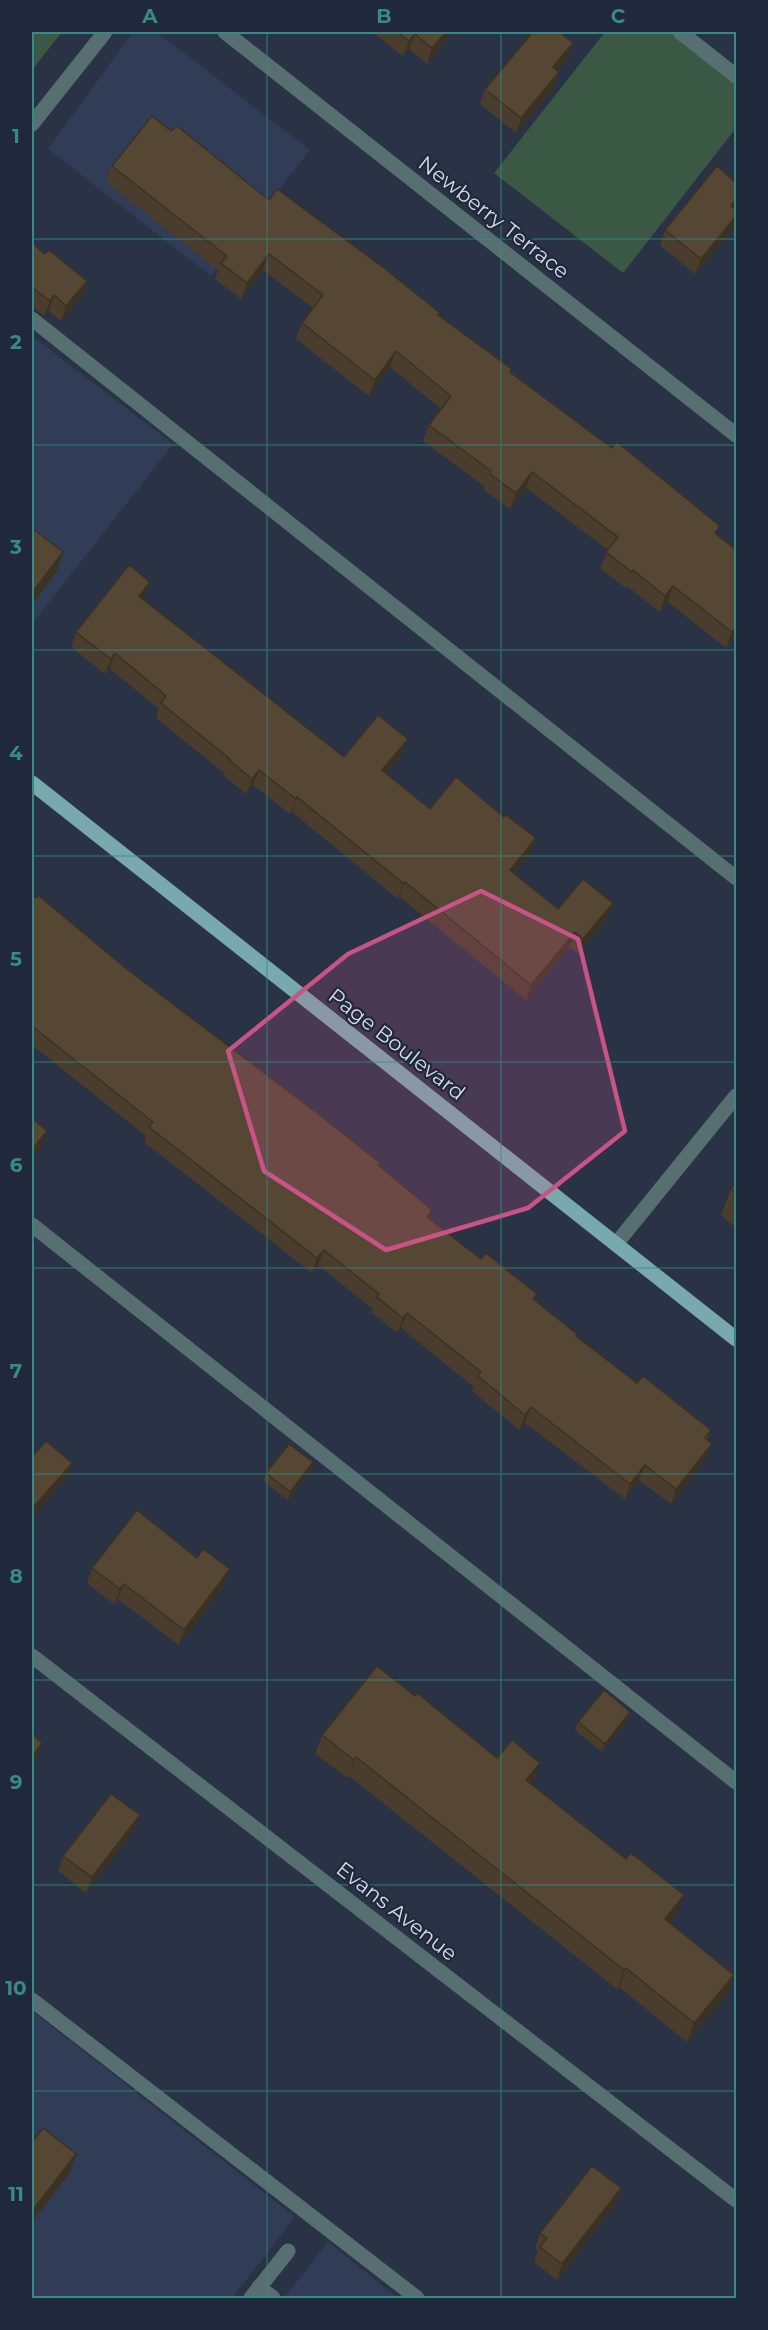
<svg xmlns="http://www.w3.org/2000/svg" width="768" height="2330" font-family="Montserrat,sans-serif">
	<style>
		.built { fill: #313d56 }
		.green { fill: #3a5844 }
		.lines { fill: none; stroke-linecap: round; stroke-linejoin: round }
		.service { stroke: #576f71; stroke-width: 15 }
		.minor { stroke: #576f71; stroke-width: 15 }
		.tertiary { stroke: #576f71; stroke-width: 15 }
		.primary { stroke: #78aaad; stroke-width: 15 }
		.wall { fill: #4a3d2d }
		.shaded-wall { fill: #3c3224 }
		.building { fill: #564734; stroke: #3c3224; stroke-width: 1.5 }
		.marked { fill: #c85385; fill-opacity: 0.2; stroke: #c85385; stroke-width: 4.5; stroke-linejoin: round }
		.grid { fill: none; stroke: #378a86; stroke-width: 1.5; stroke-opacity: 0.55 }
		.labels { text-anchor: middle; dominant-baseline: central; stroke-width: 4.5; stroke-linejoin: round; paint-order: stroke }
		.street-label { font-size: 21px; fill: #d6dce8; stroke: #20293b }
		.neatline { fill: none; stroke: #378a86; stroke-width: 2 }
		.grid-label { font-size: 20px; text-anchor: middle; font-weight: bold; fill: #378a86 }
	</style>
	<rect width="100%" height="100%" fill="#2a3346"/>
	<g class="built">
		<path d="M 133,32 L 155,32 L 159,34 L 310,150 L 211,276 L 48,149 Z"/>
		<path d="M 32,336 L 173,444 L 32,624 Z"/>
		<path d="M 32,2011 L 295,2217 L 232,2298 L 32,2298 Z"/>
		<path d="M 328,2242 L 398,2298 L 284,2298 Z"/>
	</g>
	<g class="green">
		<path d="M 32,32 L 62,32 L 32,70 Z"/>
		<path d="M 605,32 L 673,32 L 736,81 L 736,128 L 623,273 L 494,173 Z"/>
	</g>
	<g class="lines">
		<g class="service">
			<path d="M 680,32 L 736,76"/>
			<path d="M 32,319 L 736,878"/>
			<path d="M 32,1225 L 736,1782"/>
			<path d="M 616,1244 L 736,1096"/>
			<path d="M 32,2000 L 417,2298"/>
			<path d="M 259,2287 L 273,2298"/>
		</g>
		<g class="minor">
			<path d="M 225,32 L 736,435"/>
			<path d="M 32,1656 L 736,2200"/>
			<path d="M 251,2298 L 288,2251"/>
		</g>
		<path class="tertiary" d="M 32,124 L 105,32"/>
		<path class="primary" d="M 32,783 L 736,1339"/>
	</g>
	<g class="wall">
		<path d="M 372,32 L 453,32 L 427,64 L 409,49 L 403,56 Z"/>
		<path d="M 573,43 L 568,58 L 557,70 L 559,72 L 554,87 L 516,133 L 480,104 L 485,89 Z"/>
		<path d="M 171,131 L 269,200 L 440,313 L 439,315 L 511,373 L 736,550 L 736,643 L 733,640 L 726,648 L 668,602 L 660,612 L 627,586 L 626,588 L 600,568 L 608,550 L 526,488 L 510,509 L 484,490 L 485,487 L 423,441 L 429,425 L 441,409 L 390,367 L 369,396 L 296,339 L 302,323 L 313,308 L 263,270 L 241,299 L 215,279 L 218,270 L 106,182 L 112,166 Z"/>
		<path d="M 736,183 L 736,208 L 735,209 L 734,228 L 695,274 L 660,245 L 665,230 Z"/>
		<path d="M 32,243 L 45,254 L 87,281 L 82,296 L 61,321 L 49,311 L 44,316 L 32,306 Z"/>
		<path d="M 150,582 L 145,597 L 143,599 L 344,757 L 402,754 L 386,774 L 430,809 L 504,817 L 536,838 L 530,854 L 514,873 L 558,909 L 607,918 L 578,954 L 569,947 L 526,1000 L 400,897 L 398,899 L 292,812 L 290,814 L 253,785 L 246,794 L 223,775 L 224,773 L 156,718 L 159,709 L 110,669 L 105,674 L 71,647 L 76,632 Z"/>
		<path d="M 32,894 L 379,1166 L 429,1219 L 535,1301 L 576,1336 L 637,1383 L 711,1430 L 707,1440 L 712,1444 L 706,1459 L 671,1504 L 639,1480 L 625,1499 L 525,1423 L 519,1430 L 472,1391 L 474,1387 L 401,1328 L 397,1333 L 371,1312 L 373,1309 L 318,1265 L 312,1273 L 144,1142 L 146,1136 L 32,1045 Z"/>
		<path d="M 736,1182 L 736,1228 L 721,1215 L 731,1189 Z"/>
		<path d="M 313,1462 L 311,1470 L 288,1500 L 263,1481 L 266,1473 Z"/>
		<path d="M 197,1558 L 230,1569 L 225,1584 L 179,1645 L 118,1599 L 114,1604 L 87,1583 L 92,1568 Z"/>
		<path d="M 630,1712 L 628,1720 L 602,1752 L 575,1730 L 578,1722 Z"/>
		<path d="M 322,1735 L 540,1763 L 533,1782 L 531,1784 L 677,1914 L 670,1923 L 734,1975 L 727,1994 L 687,2042 L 619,1987 L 617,1989 L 349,1776 L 348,1778 L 315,1754 Z"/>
		<path d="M 140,1815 L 134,1830 L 86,1893 L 58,1871 L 63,1856 Z"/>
		<path d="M 621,2188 L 616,2203 L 557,2280 L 534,2262 L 538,2251 L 535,2248 L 540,2233 Z"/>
	</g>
	<g class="shaded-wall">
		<path d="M 446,32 L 453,32 L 427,64 L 432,48 Z"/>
		<path d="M 415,34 L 409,49 L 403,56 L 409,41 Z"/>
		<path d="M 573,43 L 568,58 L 547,82 L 553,67 Z"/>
		<path d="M 559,72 L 554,87 L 516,133 L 521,118 Z"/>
		<path d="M 736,199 L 736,208 L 725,221 L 731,206 Z"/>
		<path d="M 736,216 L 736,219 L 734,228 L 695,274 L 701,259 Z"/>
		<path d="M 269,254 L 263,270 L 241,299 L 247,283 Z"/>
		<path d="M 87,281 L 82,296 L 61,321 L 66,306 Z"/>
		<path d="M 54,295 L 49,311 L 44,316 L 50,301 Z"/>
		<path d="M 396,351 L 390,367 L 369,396 L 375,380 Z"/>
		<path d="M 532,472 L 526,488 L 510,509 L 516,493 Z"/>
		<path d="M 63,552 L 56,573 L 32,605 L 32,593 Z"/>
		<path d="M 150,582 L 145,597 L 134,611 L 139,596 Z"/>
		<path d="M 673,586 L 668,602 L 660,612 L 665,596 Z"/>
		<path d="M 736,627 L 736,630 L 733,640 L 726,648 L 732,632 Z"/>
		<path d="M 115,653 L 110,669 L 105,674 L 111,659 Z"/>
		<path d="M 408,739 L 402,754 L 377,786 L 382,770 Z"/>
		<path d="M 259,770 L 253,785 L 246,794 L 252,779 Z"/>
		<path d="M 297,797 L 292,812 L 290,814 L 296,799 Z"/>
		<path d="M 536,838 L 530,854 L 505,885 L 510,870 Z"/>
		<path d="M 405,882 L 400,897 L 398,899 L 404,884 Z"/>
		<path d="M 613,903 L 607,918 L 578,954 L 583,939 Z"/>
		<path d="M 575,932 L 569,947 L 526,1000 L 531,985 Z"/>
		<path d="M 47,1131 L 42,1146 L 32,1159 L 32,1150 Z"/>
		<path d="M 324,1250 L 318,1265 L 312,1273 L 317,1258 Z"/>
		<path d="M 407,1313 L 401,1328 L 397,1333 L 403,1318 Z"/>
		<path d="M 531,1407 L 525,1423 L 519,1430 L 525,1415 Z"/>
		<path d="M 712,1444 L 706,1459 L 671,1504 L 676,1489 Z"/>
		<path d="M 313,1462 L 311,1470 L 288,1500 L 290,1492 Z"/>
		<path d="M 72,1463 L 66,1478 L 32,1518 L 32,1509 Z"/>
		<path d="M 645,1465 L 639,1480 L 625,1499 L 630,1484 Z"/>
		<path d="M 230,1569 L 225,1584 L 179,1645 L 184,1630 Z"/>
		<path d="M 124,1584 L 118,1599 L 114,1604 L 120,1589 Z"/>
		<path d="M 630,1712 L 628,1720 L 602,1752 L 605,1744 Z"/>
		<path d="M 42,1743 L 37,1758 L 32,1765 L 32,1757 Z"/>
		<path d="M 356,1757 L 349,1776 L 348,1778 L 354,1760 Z"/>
		<path d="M 540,1763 L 533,1782 L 519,1799 L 526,1780 Z"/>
		<path d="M 140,1815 L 134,1830 L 86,1893 L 92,1877 Z"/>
		<path d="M 684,1895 L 677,1914 L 658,1938 L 665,1919 Z"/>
		<path d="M 626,1968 L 619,1987 L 617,1989 L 624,1970 Z"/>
		<path d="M 734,1975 L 727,1994 L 687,2042 L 694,2023 Z"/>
		<path d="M 76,2154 L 69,2174 L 32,2222 L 32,2211 Z"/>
		<path d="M 621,2188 L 616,2203 L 557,2280 L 562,2264 Z"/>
	</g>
	<g class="building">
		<path d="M 397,32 L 446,32 L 432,48 L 415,34 L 409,41 Z"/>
		<path d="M 533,32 L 559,32 L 573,43 L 553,67 L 559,72 L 521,118 L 485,89 Z"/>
		<path d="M 152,116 L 171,131 L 177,126 L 269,200 L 277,189 L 384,268 L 440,313 L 438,315 L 512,369 L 510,372 L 612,448 L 617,442 L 720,526 L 715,533 L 736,550 L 736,627 L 732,632 L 673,586 L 665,596 L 633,570 L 632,572 L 606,552 L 618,537 L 532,472 L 516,493 L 490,474 L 491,471 L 429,425 L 451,396 L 396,351 L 375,380 L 302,323 L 323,295 L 269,254 L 247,283 L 221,263 L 227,256 L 112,166 Z"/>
		<path d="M 717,166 L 736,183 L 736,199 L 731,206 L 736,210 L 736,216 L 701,259 L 665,230 Z"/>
		<path d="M 32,243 L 45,254 L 49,250 L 87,281 L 66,306 L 54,295 L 50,301 L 32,287 Z"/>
		<path d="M 32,528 L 63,552 L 32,593 Z"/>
		<path d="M 129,565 L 150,582 L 139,596 L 344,757 L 378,715 L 408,739 L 382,770 L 430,809 L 456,777 L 504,817 L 506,815 L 536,838 L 510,870 L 558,909 L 583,879 L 613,903 L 583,939 L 575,932 L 531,985 L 405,882 L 404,884 L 297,797 L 296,799 L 259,770 L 252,779 L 229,760 L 230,759 L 161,703 L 166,696 L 115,653 L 111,659 L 76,632 Z"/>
		<path d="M 32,894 L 36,898 L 38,895 L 128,970 L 317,1113 L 380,1163 L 378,1165 L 432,1210 L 427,1217 L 481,1259 L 486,1253 L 537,1294 L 533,1299 L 577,1334 L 576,1336 L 637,1383 L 643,1376 L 711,1430 L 705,1438 L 712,1444 L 676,1489 L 645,1465 L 630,1484 L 531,1407 L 525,1415 L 478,1376 L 481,1372 L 407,1313 L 403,1318 L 377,1297 L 379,1294 L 324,1250 L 317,1258 L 149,1127 L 153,1122 L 32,1026 Z"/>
		<path d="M 32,1118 L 47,1131 L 32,1150 Z"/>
		<path d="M 736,1182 L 736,1194 L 731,1189 Z"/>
		<path d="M 46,1441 L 72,1463 L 32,1509 L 32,1457 Z"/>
		<path d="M 289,1444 L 313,1462 L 290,1492 L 266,1473 Z"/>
		<path d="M 137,1510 L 197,1558 L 203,1549 L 230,1569 L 184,1630 L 124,1584 L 120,1589 L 92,1568 Z"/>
		<path d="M 377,1666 L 415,1696 L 417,1693 L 497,1758 L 512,1740 L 540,1763 L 526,1780 L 626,1859 L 631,1853 L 684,1895 L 665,1919 L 734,1975 L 694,2023 L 626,1968 L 624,1970 L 356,1757 L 354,1760 L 322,1735 Z"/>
		<path d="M 604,1690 L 630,1712 L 605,1744 L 578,1722 Z"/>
		<path d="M 32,1734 L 42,1743 L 32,1757 Z"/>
		<path d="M 111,1794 L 140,1815 L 92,1877 L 63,1856 Z"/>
		<path d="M 43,2128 L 76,2154 L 32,2211 L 32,2142 Z"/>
		<path d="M 592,2166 L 621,2188 L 562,2264 L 540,2247 L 547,2238 L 540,2233 Z"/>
	</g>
	<path class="marked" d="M 481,891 L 578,939 L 625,1131 L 528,1208 L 386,1250 L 264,1171 L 228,1051 L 348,954 Z"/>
	<path class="grid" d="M 267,32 L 267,2298M 501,32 L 501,2298M 32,239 L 736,239M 32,445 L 736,445M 32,650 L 736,650M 32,856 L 736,856M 32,1062 L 736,1062M 32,1268 L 736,1268M 32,1474 L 736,1474M 32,1680 L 736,1680M 32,1885 L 736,1885M 32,2091 L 736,2091"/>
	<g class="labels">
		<g class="street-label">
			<text transform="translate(494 217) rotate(38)">Newberry Terrace</text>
			<text transform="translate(397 1044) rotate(38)">Page Boulevard</text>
			<text transform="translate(397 1911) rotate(38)">Evans Avenue</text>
		</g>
	</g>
	<rect width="768" height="2330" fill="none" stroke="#20293b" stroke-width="66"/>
	<rect x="33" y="33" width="702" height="2264" class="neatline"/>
	<g class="grid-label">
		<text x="150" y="23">A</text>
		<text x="384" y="23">B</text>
		<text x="618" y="23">C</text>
		<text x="16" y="143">1</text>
		<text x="16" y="349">2</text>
		<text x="16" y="554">3</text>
		<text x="16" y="760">4</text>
		<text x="16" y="966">5</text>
		<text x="16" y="1172">6</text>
		<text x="16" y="1378">7</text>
		<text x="16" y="1583">8</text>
		<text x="16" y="1789">9</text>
		<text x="16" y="1995">10</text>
		<text x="16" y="2201">11</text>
	</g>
</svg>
